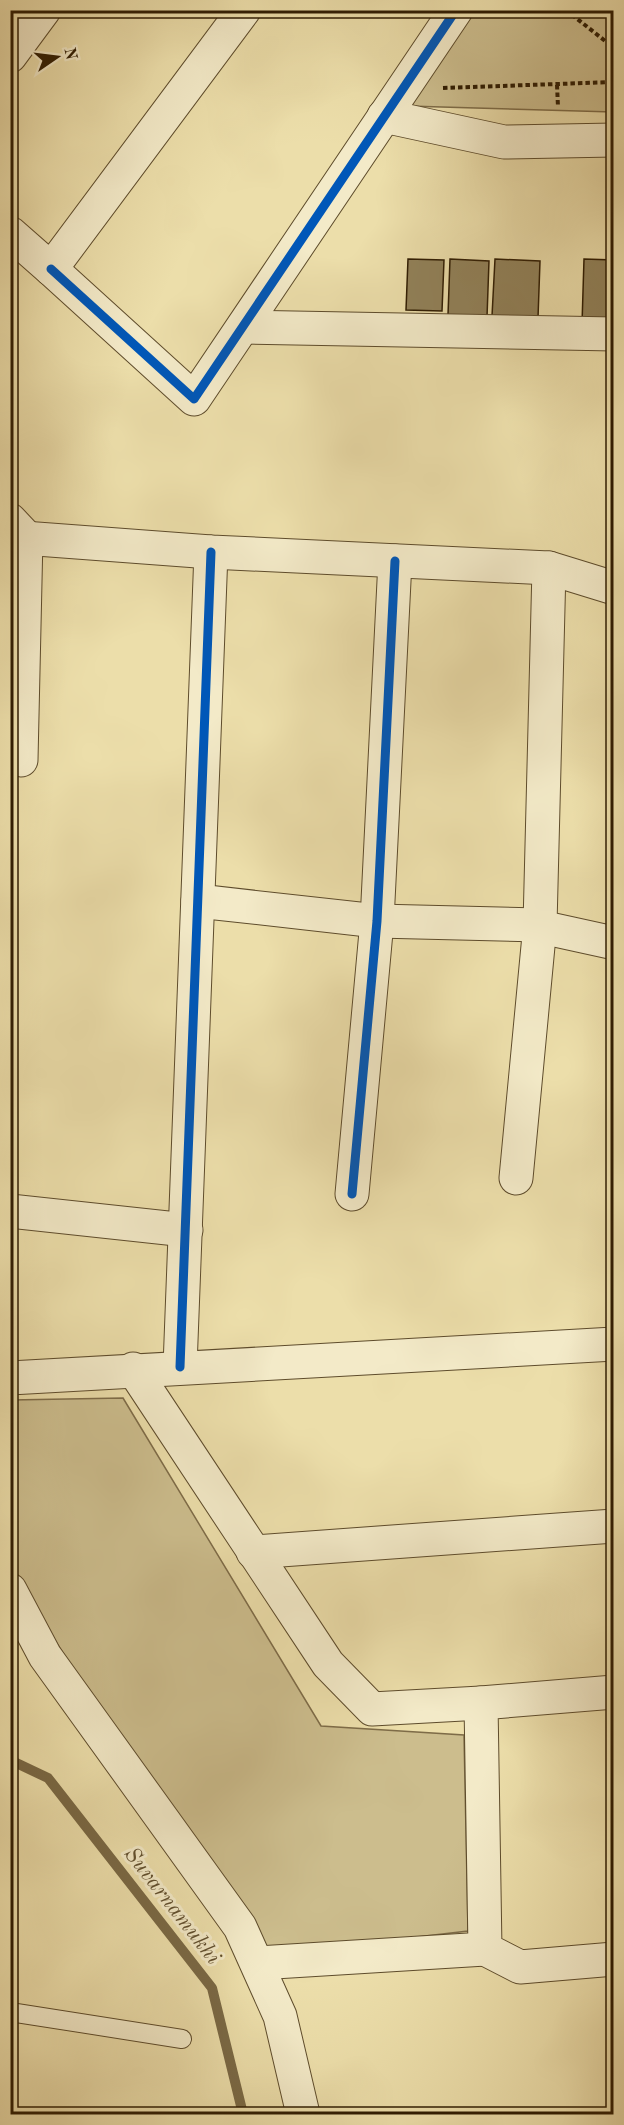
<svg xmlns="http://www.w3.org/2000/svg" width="624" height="2125" font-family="'Old Standard TT',serif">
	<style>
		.green { fill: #ccbd8d; stroke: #7e6c48; stroke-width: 1.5 }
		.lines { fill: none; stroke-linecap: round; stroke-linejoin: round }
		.stream { stroke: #7a6945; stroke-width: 10 }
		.building { fill: #918159; stroke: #2f1c02; stroke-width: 1.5 }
		.service-casing { stroke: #5e4c2c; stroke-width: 20 }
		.minor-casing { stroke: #5e4c2c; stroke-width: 35 }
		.tertiary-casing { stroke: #5e4c2c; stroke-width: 35 }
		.path { stroke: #2f1c02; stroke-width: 4; stroke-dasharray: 4.5 3; stroke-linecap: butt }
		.service { stroke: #f3eac8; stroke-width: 18 }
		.minor { stroke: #f3eac8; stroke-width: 33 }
		.tertiary { stroke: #f3eac8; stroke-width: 33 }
		.cycleway-casing { stroke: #f3eac8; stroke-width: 13 }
		.cycleway { stroke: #0057b8; stroke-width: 9 }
		.labels { text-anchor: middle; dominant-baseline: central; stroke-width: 6; stroke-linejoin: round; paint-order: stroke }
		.water-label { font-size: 22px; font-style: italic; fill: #614f2e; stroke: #f3eac8 }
	</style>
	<rect width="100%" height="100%" fill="#ecdeaa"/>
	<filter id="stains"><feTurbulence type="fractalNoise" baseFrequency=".00333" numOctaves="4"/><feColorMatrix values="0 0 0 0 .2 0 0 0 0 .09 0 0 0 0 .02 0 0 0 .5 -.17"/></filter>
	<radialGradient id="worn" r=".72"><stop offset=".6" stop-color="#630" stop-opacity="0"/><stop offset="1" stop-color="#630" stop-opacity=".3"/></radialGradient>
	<g class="green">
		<path d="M 473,11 L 613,11 L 613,112 L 408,106 Z"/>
		<path d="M 123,1398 L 321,1726 L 464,1735 L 468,1931 L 271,1954 L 118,1741 L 11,1570 L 11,1400 Z"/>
	</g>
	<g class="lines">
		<path class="stream" d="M 10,1760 L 48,1778 L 212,1988 L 243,2114"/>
	</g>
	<g class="building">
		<path d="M 408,259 L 444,260 L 442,311 L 406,310 Z"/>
		<path d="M 450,259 L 489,261 L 487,317 L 448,315 Z"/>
		<path d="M 495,259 L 540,261 L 538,318 L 492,316 Z"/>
		<path d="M 584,259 L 614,260 L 614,325 L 582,324 Z"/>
	</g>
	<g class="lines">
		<defs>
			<path id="service" d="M 10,2012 L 182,2039"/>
			<g id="minor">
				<path d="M 10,56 L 44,10"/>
				<path d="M 384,116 L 504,142 L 614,140"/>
				<path d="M 10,233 L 51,269 L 244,10"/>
				<path d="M 51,269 L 194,399 L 456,10"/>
				<path d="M 243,327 L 614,334"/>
				<path d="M 10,520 L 26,537 L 21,760"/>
				<path d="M 198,901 L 377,921 L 540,925 L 541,927 L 614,943"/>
				<path d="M 516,1178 L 540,925 L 549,568"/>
				<path d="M 352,1194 L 377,921 L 395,561"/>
				<path d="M 10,1211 L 186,1230"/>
				<path d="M 180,1367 L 211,552"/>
				<path d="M 133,1369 L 328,1664 L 372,1709 L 481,1703"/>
				<path d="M 10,1378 L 614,1344"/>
				<path d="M 253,1552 L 614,1526"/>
				<path d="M 614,1692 L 481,1703 L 485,1949 L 520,1967 L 614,1959"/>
				<path d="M 258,1963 L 485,1949"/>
			</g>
			<g id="tertiary">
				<path d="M 10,537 L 211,552 L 549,568 L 614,588"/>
				<path d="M 10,1590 L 45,1656 L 240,1927 L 280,2016 L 303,2114"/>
			</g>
		</defs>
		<use href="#service" class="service-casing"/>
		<use href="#minor" class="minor-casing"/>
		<use href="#tertiary" class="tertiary-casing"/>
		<g class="path">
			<path d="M 566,10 L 614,48"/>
			<path d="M 557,85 L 558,107"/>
			<path d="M 443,88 L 614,82"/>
		</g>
		<use href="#service" class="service"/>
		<use href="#minor" class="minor"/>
		<use href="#tertiary" class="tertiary"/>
		<defs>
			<g id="cycleway">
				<path d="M 51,269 L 194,399 L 456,10"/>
				<path d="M 352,1194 L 377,921 L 395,561"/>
				<path d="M 180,1367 L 211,552"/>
			</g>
		</defs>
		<use href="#cycleway" class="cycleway-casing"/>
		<use href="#cycleway" class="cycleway"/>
	</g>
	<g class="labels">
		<g class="water-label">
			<text transform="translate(172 1906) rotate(52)">Suvarnamukhi</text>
		</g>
	</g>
	<rect width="624" height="2125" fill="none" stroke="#ecdeaa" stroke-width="36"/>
	<rect x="12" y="12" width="600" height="2101" fill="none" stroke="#2f1c02" stroke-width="3"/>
	<rect x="18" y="18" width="588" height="2089" fill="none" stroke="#2f1c02" stroke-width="1.5"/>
	<g transform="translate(57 57) rotate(76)" stroke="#f3eac8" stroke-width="4.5" paint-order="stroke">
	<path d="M0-4.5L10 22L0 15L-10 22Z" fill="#2f1c02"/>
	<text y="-9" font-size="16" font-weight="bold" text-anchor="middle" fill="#2f1c02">N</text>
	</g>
	<rect width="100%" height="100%" filter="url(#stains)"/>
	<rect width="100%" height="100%" fill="url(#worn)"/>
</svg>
